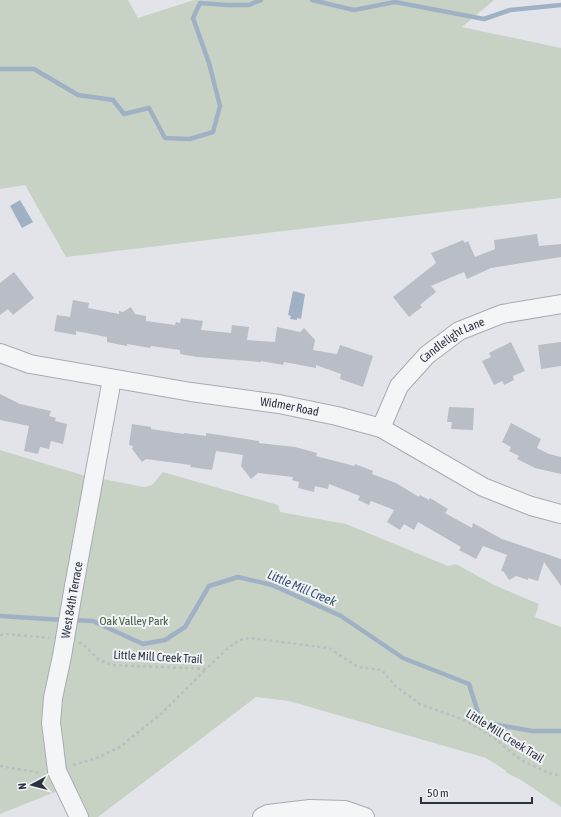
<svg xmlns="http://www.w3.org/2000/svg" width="561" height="817" font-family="'Asap Condensed',sans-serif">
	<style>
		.green { fill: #c7d2c4 }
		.water { fill: #a0b1c5 }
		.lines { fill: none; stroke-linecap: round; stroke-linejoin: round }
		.stream { stroke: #a0b1c5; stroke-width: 4.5 }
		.building { fill: #b9bdc5 }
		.street-casing { stroke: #a8abb3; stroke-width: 20 }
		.path { stroke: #bcbec3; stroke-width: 2.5; stroke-dasharray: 3 3; stroke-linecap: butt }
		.street { stroke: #f4f5f7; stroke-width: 18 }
		.street-bridge-casing { stroke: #a8abb3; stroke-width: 20; stroke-linecap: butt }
		.street-bridge { stroke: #f4f5f7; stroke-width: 18 }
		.labels { text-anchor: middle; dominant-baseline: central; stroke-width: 4; stroke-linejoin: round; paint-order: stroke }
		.street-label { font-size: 12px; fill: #2c323f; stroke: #f1f3f6 }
		.park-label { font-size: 12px; fill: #3f593a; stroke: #f1f3f6 }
		.water-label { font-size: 13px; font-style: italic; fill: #3a506f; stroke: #f1f3f6 }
	</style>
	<rect width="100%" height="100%" fill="#e2e4e9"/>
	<g class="green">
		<path d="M 0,0 L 128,0 L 138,18 L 194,0 L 494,0 L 462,27 L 561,48 L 561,198 L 66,257 L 25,185 L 0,189 Z"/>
		<path d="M 0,450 L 82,475 L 144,487 L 152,485 L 163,472 L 278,505 L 280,512 L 346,524 L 448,566 L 456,564 L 494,585 L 539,604 L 535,617 L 561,627 L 561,807 L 521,780 L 507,773 L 505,770 L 486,758 L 289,701 L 256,697 L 98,817 L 87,817 L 70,786 L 0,814 Z"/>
	</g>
	<g class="water">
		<path d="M 20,200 L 33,222 L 22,228 L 10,206 Z"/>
		<path d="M 293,291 L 305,294 L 301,319 L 297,318 L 297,320 L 290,319 L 291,316 L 288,315 Z"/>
	</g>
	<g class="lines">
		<g class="stream">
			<path d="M 312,0 L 354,10 L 395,2 L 484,19 L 510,10 L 561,5"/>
			<path d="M 0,69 L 34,69 L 78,95 L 113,100 L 124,114 L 149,108 L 165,138 L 190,139 L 213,132 L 220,106 L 209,63 L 193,18 L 200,3 L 227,5 L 249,5 L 261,0"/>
			<path d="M 0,616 L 64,620"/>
			<path d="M 71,620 L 93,621 L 143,644 L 165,640 L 185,627 L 209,586 L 238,577 L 272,585 L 341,616 L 403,658 L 469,684 L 481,722 L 532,731 L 561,731"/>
		</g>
	</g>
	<g class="building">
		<path d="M 537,234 L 539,246 L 561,244 L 561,257 L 491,268 L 467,279 L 464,272 L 431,286 L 436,292 L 420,305 L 422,307 L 409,317 L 393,297 L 436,263 L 431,253 L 444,248 L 463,240 L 465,243 L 468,241 L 475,257 L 495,249 L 494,240 Z"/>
		<path d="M 14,272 L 34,298 L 13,315 L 8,309 L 0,315 L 0,283 Z"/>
		<path d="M 73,300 L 89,303 L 88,308 L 119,314 L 119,311 L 123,312 L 131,307 L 135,314 L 146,316 L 146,321 L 175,325 L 176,322 L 180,323 L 181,318 L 203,321 L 201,330 L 231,333 L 232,325 L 249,327 L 247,340 L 275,342 L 277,327 L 300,332 L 304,328 L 315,340 L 313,350 L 337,354 L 340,345 L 373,356 L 363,387 L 340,379 L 341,374 L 316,365 L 316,368 L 284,362 L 283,365 L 261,361 L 261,362 L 197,357 L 180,354 L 180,350 L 151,346 L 150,348 L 127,344 L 127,346 L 107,342 L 107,337 L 76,331 L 76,335 L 54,331 L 57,315 L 70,317 Z"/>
		<path d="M 511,342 L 525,371 L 513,376 L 514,380 L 504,385 L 502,381 L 494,385 L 482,361 L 491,357 L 489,353 Z"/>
		<path d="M 561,342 L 561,366 L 541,369 L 538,345 Z"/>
		<path d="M 0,394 L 20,404 L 51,411 L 49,416 L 56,418 L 55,421 L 67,424 L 63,444 L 51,441 L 49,449 L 40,447 L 38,454 L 24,451 L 29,426 L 0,420 Z"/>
		<path d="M 449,407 L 474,408 L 473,430 L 451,429 L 452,422 L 447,422 Z"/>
		<path d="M 511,423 L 541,439 L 537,448 L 549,454 L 561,457 L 561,474 L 535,468 L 517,459 L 519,456 L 509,451 L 511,447 L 502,442 Z"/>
		<path d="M 132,424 L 151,427 L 151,429 L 184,434 L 184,433 L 206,436 L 206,433 L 259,441 L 259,443 L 295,447 L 317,453 L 316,456 L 354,466 L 355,464 L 373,471 L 372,474 L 396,483 L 419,497 L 420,495 L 429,500 L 430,498 L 448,509 L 445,513 L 472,528 L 473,523 L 502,539 L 561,559 L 561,586 L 544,562 L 538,581 L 528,578 L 528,580 L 516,576 L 509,580 L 504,572 L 501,571 L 507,555 L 483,546 L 476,559 L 459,550 L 461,547 L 418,522 L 414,530 L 404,524 L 400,530 L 387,522 L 394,510 L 371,501 L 369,505 L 358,500 L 360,496 L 329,484 L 328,489 L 315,486 L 314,492 L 298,488 L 299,482 L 292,480 L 293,477 L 258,473 L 251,479 L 241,466 L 243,455 L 216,451 L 212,470 L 190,467 L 191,465 L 146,459 L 142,462 L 132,449 L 133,446 L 129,445 Z"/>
	</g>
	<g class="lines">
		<defs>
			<g id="street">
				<path id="s1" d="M 0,353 L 30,364 L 191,392 L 279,404 L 337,416 L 381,428 L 483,487 L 531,506 L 561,514"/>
				<path id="s2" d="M 381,428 L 399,386 L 427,355 L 459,331 L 502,314 L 561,304"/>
				<path d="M 74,586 L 112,379"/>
				<path d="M 62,656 L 53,698 L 51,723 L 54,746 L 57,771 L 79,817"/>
				<path d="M 262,817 L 268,814 L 310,809 L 345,810 L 365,817"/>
			</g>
		</defs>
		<use href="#street" class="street-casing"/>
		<g class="path">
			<path d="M 0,635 L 6,634 L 49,638"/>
			<path d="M 79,643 L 82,643 L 99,660 L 113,665 L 206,669 L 228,648 L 239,640 L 250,638 L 329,648 L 358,667 L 382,670 L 395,686 L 420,704 L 464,720 L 493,737 L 521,760 L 549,773 L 561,776"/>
			<path d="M 73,765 L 94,759 L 120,747 L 163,712 L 206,669"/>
			<path d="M 0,766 L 41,773"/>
		</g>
		<use href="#street" class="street"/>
		<defs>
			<path id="street-bridge" d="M 62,656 L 74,586"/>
		</defs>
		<use href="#street-bridge" class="street-bridge-casing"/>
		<use href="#street-bridge" class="street-bridge"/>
	</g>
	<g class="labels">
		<g class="street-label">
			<text stroke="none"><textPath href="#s2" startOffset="117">Candlelight Lane</textPath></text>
			<text stroke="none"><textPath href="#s1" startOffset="295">Widmer Road</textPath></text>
			<text transform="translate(72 600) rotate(-80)">West 84th Terrace</text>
			<text transform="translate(158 657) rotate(3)">Little Mill Creek Trail</text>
			<text transform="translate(505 736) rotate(32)">Little Mill Creek Trail</text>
		</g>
		<g class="park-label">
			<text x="134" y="621">Oak Valley Park</text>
		</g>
		<g class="water-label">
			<text transform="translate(302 588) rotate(23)">Little Mill Creek</text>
		</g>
	</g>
	<g transform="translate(32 785) rotate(263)" stroke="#f1f3f6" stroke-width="3" paint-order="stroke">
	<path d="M0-3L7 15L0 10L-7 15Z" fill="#2c323f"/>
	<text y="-6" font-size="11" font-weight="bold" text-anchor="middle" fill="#2c323f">N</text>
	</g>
	<path d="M421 797v6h111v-6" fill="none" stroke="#2c323f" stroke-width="2"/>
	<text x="427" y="797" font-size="12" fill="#2c323f" stroke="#f1f3f6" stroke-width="3" paint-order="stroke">50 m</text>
</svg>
